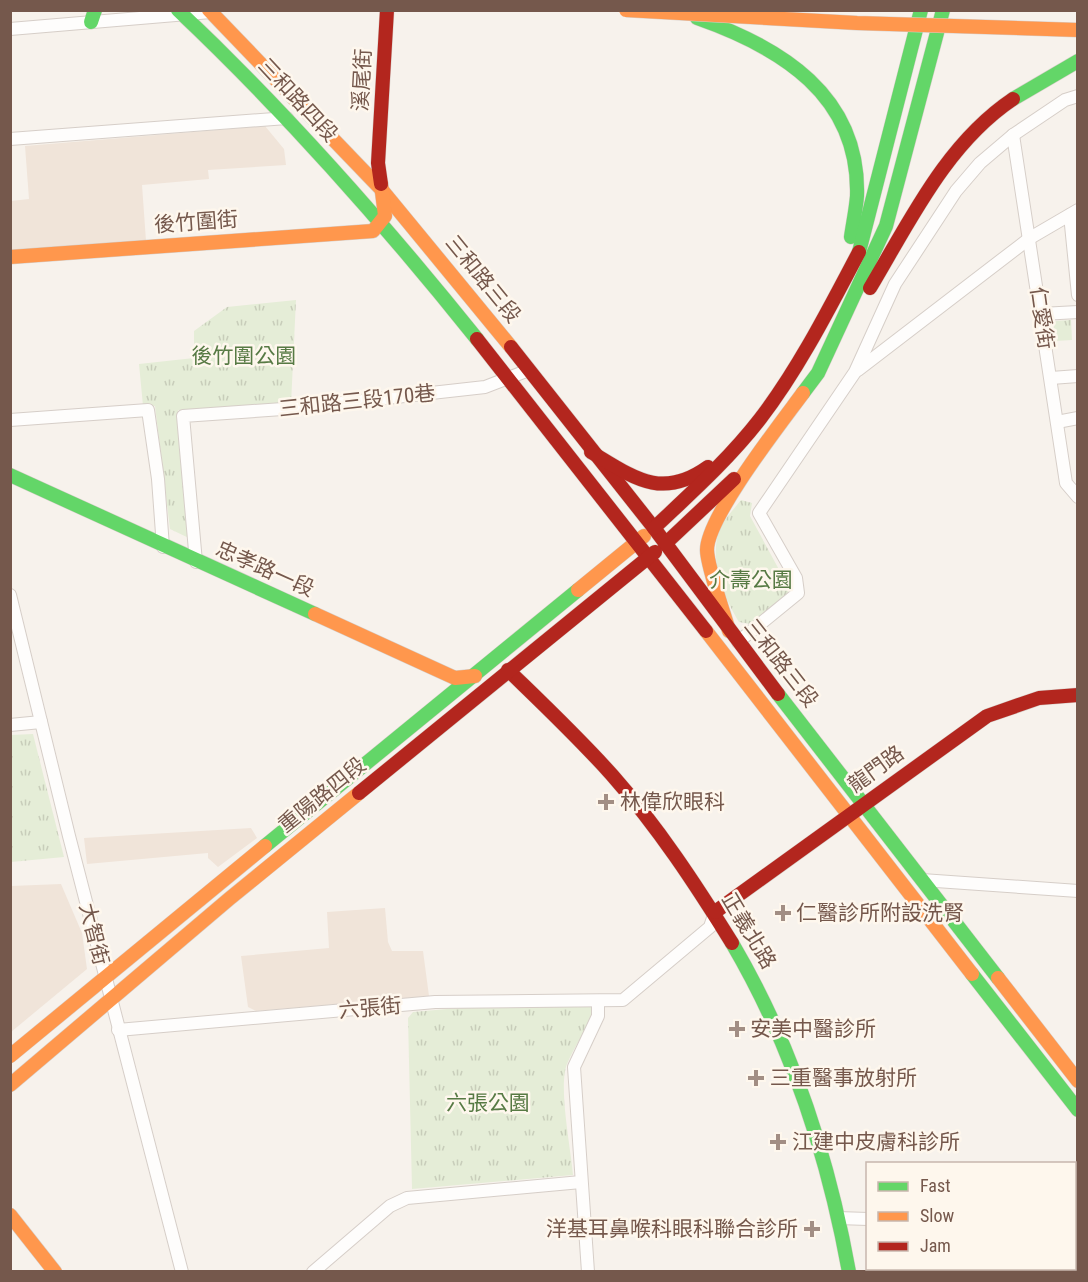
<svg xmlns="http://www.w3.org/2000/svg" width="1088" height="1282" font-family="'Roboto Condensed','Noto Sans TC',sans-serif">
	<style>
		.residential { fill: #f0e4d9 }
		.grass { fill: url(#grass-tufts) }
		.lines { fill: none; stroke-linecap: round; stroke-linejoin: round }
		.street-casing { stroke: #d6cec8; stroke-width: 14 }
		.fast-casing { stroke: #d6cec8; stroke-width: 15 }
		.slow-casing { stroke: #d6cec8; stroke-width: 15 }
		.jam-casing { stroke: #d6cec8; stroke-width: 15 }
		.street { stroke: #fefdfc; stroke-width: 12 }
		.fast { stroke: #63d668; stroke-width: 14 }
		.slow { stroke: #ff974d; stroke-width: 14 }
		.jam { stroke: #b3261e; stroke-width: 14 }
		.slow-bridge-casing { stroke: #d8cfca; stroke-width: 15; stroke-linecap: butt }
		.slow-bridge { stroke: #ff974d; stroke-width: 14 }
		.poi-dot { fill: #a28e84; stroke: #fef7ed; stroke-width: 2 }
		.labels { text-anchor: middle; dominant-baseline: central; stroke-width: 5; stroke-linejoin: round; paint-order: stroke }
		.street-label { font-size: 21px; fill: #75584c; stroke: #fef7ed }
		.park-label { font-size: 21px; fill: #577a44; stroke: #fef7ed }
		.poi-label { font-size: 21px; fill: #75584c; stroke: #fef7ed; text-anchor: start }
	</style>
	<defs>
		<pattern id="grass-tufts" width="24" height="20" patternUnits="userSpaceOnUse" patternTransform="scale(1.5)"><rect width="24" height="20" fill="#e5edd7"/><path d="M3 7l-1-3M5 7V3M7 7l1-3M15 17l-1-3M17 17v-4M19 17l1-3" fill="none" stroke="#c8cdba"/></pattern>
	</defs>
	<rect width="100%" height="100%" fill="#f7f2ec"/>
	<g class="residential">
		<path d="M 265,126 L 284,149 L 286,165 L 208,170 L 209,179 L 142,185 L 146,241 L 11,252 L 11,201 L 29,199 L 25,146 Z"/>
		<path d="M 251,828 L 257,838 L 218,867 L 208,858 L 208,853 L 87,864 L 84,838 Z"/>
		<path d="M 61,884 L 82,933 L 87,969 L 11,1032 L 11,886 Z"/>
		<path d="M 385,908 L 388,942 L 392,951 L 423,951 L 429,996 L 256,1011 L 248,1007 L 241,956 L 329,948 L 327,912 Z"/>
	</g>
	<g class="grass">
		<path d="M 296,300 L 291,404 L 178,410 L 193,540 L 170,529 L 155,406 L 143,406 L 139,364 L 194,358 L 194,331 L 227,307 Z"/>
		<path d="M 1071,320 L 1072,340 L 1055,341 L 1053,321 Z"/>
		<path d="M 741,500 L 752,503 L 750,516 L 789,588 L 788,593 L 750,624 L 739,622 C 724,598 707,555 721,527 C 726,517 734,509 741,500 Z"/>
		<path d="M 33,734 L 64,857 L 11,862 L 11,735 Z"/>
		<path d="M 492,1005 L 594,1005 C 590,1027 575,1044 567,1064 C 558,1086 571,1149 573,1175 L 412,1189 L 408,1018 L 413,1012 Z"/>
	</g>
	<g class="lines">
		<defs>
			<g id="street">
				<path d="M 10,29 L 211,12"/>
				<path d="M 1013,135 L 1066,483 L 1078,497"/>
				<path d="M 10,139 L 287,118"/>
				<path d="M 1070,215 L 1078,295"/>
				<path d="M 1041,314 L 1078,312"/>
				<path d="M 858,370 L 1030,238 L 1078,210"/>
				<path d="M 1051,378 L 1078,376"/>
				<path d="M 10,420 L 148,410 L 158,479 L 163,547"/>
				<path d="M 1057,422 L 1078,418"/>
				<path d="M 196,562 L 183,416 L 297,408 L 485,387 L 529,370"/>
				<path d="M 10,595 L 69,836 L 182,1272"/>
				<path d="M 738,642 L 798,593 L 796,578 L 759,513 L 855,372 L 895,284 L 956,191 L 980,163 L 1013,135 L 1065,100 L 1078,96"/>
				<path d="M 10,725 L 41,722"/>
				<path d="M 922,880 L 1078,891"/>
				<path d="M 118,1030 L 435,1002 L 623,1000 L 710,927 L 715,912"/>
				<path d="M 838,1218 L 868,1219"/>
				<path d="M 1074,1230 L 1078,1230"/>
				<path d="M 313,1272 L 390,1206 L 407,1198 L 581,1182"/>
				<path d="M 588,1272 L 574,1067 L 598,1016 L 598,1001"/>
			</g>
			<g id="fast">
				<path d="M 178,10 C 286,112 384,223 477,339"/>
				<path d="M 697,18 C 780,47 860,95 857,196 C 856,209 853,223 851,237"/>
				<path d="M 91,22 L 95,10"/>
				<path d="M 1013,99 L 1078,61"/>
				<path d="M 859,252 L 921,10"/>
				<path d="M 803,393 L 818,373 L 886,226 L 943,10"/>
				<path d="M 10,475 L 315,614"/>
				<path d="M 778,694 L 998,978"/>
				<path d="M 265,846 L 578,590"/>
				<path d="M 732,943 C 792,1045 828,1156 849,1272"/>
				<path d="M 972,974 L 1078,1110"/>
			</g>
			<g id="slow">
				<path d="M 209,10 L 381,189 L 511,347"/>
				<path d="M 10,257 L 373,231 L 385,216 L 381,184"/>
				<path d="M 578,590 L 644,536"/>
				<path d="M 315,614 L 455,678 L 475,676"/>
				<path d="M 706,631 L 972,974"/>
				<path d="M 729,631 C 724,613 707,566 707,550 C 707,517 781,423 803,393"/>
				<path d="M 998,978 L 1078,1081"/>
				<path d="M 10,1056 L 265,846"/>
				<path d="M 10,1085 L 229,899 L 359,793"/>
				<path d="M 10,1215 L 55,1272"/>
			</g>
			<g id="jam">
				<path d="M 381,184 L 378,163 L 387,10"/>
				<path d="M 870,288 C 910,221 946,144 1013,99"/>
				<path d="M 477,339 L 706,631"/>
				<path d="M 511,347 L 654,528 L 778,694"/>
				<path d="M 591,452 C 634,478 662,500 708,467"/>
				<path d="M 654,528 C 691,493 729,459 760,419 C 798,370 830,307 859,252"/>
				<path d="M 665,544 L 734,479"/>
				<path d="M 508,670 C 543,704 579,738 612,775 C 658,827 696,885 732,943"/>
				<path d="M 359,793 L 655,552"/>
				<path d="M 715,912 L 987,716 L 1039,698 L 1078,695"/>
			</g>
		</defs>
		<use href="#street" class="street-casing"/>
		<use href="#fast" class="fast-casing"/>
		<use href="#slow" class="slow-casing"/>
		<use href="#jam" class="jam-casing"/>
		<use href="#street" class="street"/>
		<use href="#fast" class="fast"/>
		<use href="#slow" class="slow"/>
		<use href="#jam" class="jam"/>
		<defs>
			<path id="slow-bridge" d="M 626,10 L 857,23 L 1078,30"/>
		</defs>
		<use href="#slow-bridge" class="slow-bridge-casing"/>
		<use href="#slow-bridge" class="slow-bridge"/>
	</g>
	<g class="poi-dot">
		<path d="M603 793h6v6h6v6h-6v6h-6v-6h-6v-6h6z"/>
		<path d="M780 904h6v6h6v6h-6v6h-6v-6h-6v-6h6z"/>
		<path d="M734 1020h6v6h6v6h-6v6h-6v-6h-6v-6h6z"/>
		<path d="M753 1069h6v6h6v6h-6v6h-6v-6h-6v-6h6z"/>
		<path d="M775 1133h6v6h6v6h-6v6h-6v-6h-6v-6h6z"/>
		<path d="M809 1220h6v6h6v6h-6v6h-6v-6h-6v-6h6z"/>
	</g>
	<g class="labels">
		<g class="street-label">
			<text transform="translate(362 80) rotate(-87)">溪尾街</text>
			<text transform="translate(298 100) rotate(47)">三和路四段</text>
			<text transform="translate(196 222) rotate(-4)">後竹圍街</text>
			<text transform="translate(483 279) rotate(51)">三和路三段</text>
			<text transform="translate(1042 318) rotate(82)">仁愛街</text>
			<text transform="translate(357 401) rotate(-6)">三和路三段170巷</text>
			<text transform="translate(265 569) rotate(24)">忠孝路一段</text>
			<text transform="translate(781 663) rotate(52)">三和路三段</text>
			<text transform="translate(876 769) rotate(-36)">龍門路</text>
			<text transform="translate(322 795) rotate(-39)">重陽路四段</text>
			<text transform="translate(749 931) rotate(59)">正義北路</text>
			<text transform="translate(94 934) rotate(76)">大智街</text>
			<text transform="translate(370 1008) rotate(-5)">六張街</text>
		</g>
		<g class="park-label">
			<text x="244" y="356">後竹圍公園</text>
			<text x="751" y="580">介壽公園</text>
			<text x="488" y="1103">六張公園</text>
		</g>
		<g class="poi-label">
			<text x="620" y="802">林偉欣眼科</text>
			<text x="796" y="913">仁醫診所附設洗腎</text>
			<text x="750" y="1029">安美中醫診所</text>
			<text x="770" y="1078">三重醫事放射所</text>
			<text x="792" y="1142">江建中皮膚科診所</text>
			<text x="798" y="1229" text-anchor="end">洋基耳鼻喉科眼科聯合診所</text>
		</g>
	</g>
	<rect width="1088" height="1282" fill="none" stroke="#75584c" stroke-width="24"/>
	<rect x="866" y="1162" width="210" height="108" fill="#fef7ed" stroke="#c7b7ad" stroke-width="1.5"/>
	<rect x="878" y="1182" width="30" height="9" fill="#63d668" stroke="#c7b7ad" stroke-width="1.5"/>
	<text x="920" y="1192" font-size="18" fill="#75584c">Fast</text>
	<rect x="878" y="1212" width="30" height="9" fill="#ff974d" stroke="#c7b7ad" stroke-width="1.5"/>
	<text x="920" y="1222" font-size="18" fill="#75584c">Slow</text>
	<rect x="878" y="1242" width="30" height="9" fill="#b3261e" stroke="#c7b7ad" stroke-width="1.5"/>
	<text x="920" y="1252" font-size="18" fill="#75584c">Jam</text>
</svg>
